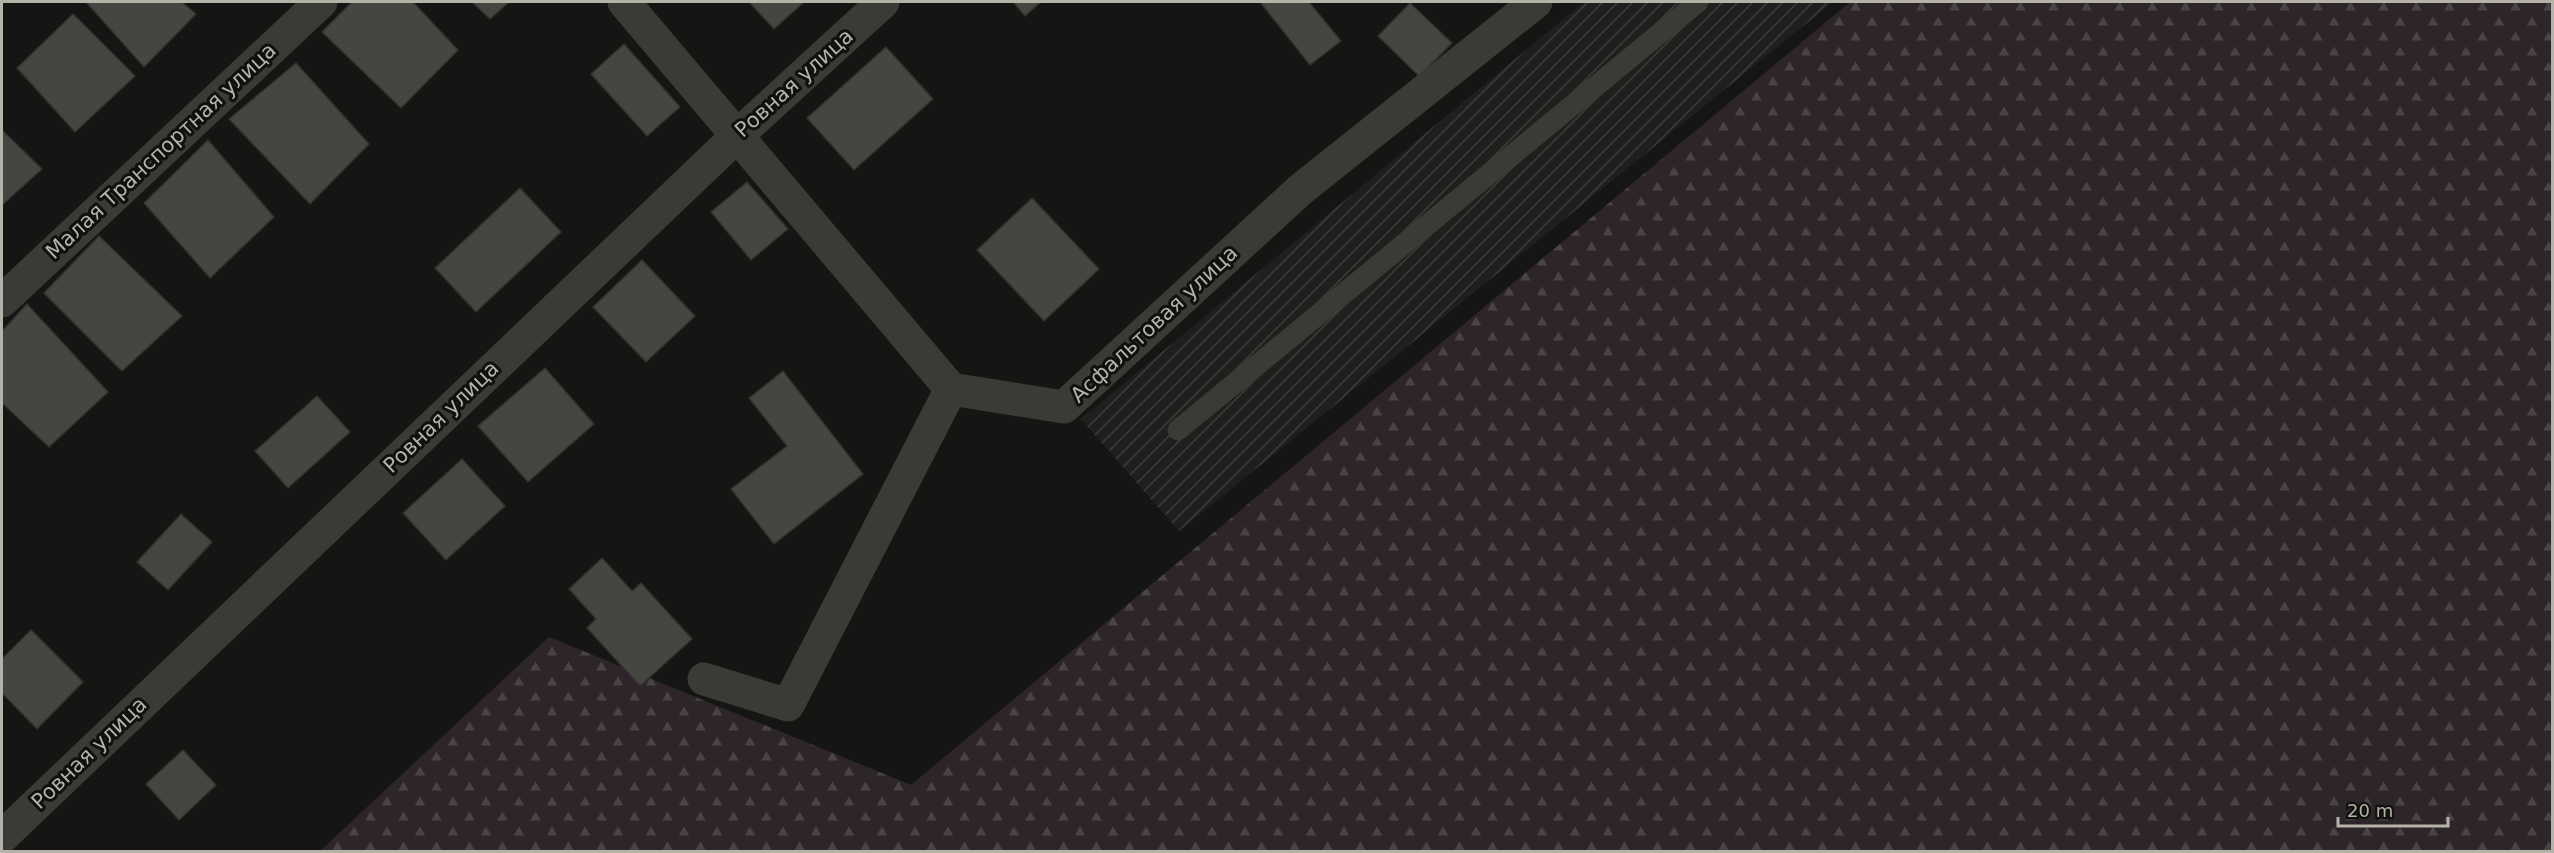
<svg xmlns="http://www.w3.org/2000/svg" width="2554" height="853" font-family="'DejaVu Sans',sans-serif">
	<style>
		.industrial { fill: url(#industrial-furrows) }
		.forest { fill: url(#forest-firs) }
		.building { fill: #454541; stroke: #31322e; stroke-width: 1.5 }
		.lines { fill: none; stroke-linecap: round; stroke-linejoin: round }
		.service { stroke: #3a3a36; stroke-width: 21 }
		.minor { stroke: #3a3a36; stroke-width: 33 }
		.labels { text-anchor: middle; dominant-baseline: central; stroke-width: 6; stroke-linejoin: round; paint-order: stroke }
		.street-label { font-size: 21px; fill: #b5b3a7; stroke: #10110f }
	</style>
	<defs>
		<pattern id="industrial-furrows" width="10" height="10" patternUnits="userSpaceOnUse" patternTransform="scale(1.5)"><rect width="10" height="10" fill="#1f201d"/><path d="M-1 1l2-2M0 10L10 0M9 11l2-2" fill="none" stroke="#3d3e3b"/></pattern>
		<pattern id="forest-firs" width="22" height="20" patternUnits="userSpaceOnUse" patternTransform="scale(1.5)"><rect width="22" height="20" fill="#2d252a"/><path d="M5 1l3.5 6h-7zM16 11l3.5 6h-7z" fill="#494246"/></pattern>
	</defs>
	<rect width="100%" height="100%" fill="#151614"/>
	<path class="industrial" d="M 1584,2 L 1833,2 L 1179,531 L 1081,419 Z"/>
	<path class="forest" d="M 1850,2 L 2552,2 L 2552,851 L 319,852 L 549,637 L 911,785 Z"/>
	<g class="building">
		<path d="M 86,2 L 182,2 L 196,14 L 144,67 Z"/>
		<path d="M 352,2 L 413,2 L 458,50 L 401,108 L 322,32 Z"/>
		<path d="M 472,2 L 509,2 L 490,19 Z"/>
		<path d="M 749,2 L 804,2 L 774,29 Z"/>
		<path d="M 1013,2 L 1041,2 L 1025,16 Z"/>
		<path d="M 1260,2 L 1309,2 L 1341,41 L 1310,65 Z"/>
		<path d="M 1410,3 L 1452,43 L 1419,76 L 1378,36 Z"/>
		<path d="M 73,14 L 135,76 L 75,132 L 17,68 Z"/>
		<path d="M 624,44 L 680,107 L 647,136 L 591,74 Z"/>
		<path d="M 886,47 L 933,99 L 854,170 L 807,118 Z"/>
		<path d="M 296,63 L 369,144 L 310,204 L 229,119 Z"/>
		<path d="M 2,130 L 42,169 L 2,205 Z"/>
		<path d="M 208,140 L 274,217 L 210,278 L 144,203 Z"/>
		<path d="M 747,182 L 788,229 L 751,260 L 711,212 Z"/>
		<path d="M 520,188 L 561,232 L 476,312 L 435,268 Z"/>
		<path d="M 1032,198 L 1099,269 L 1044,321 L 977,250 Z"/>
		<path d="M 99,236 L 182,316 L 122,371 L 44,293 Z"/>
		<path d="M 642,260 L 695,316 L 646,362 L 593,307 Z"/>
		<path d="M 27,304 L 108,392 L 49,447 L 2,403 L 2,331 Z"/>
		<path d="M 545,368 L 594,424 L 528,482 L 478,426 Z"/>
		<path d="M 783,371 L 863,474 L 774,544 L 731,489 L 787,446 L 749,398 Z"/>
		<path d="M 317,396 L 350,432 L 288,488 L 255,451 Z"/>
		<path d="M 462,459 L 505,506 L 446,560 L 403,513 Z"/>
		<path d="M 181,514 L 212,542 L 168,590 L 137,562 Z"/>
		<path d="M 602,558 L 632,591 L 641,583 L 692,639 L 640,686 L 587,628 L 596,619 L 569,589 Z"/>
		<path d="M 31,630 L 83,682 L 37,729 L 2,693 L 2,659 Z"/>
		<path d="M 183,750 L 216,785 L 179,820 L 146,784 Z"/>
	</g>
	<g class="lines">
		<path class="service" d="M 1178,430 L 1698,2"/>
		<g class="minor">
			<path d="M 624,2 L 951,389"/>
			<path d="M 2,301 L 321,2"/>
			<path d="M 951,389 L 1064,407 L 1300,190 L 1536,2"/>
			<path d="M 704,679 L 788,705 L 951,389"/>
			<path d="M 2,837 L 739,134 L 883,2"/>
		</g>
	</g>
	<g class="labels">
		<g class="street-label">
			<text transform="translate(794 83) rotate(-42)">Ровная улица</text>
			<text transform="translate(161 151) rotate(-43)">Малая Транспортная улица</text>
			<text transform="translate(1154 324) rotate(-43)">Асфальтовая улица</text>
			<text transform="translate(441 417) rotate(-44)">Ровная улица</text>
			<text transform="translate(89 753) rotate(-44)">Ровная улица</text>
		</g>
	</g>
	<rect width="2554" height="853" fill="none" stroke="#b5b3a7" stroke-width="6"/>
	<path d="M2338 817v9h110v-9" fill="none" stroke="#b5b3a7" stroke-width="3"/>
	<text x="2347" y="817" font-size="18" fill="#b5b3a7" stroke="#10110f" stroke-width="4.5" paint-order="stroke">20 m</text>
</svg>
